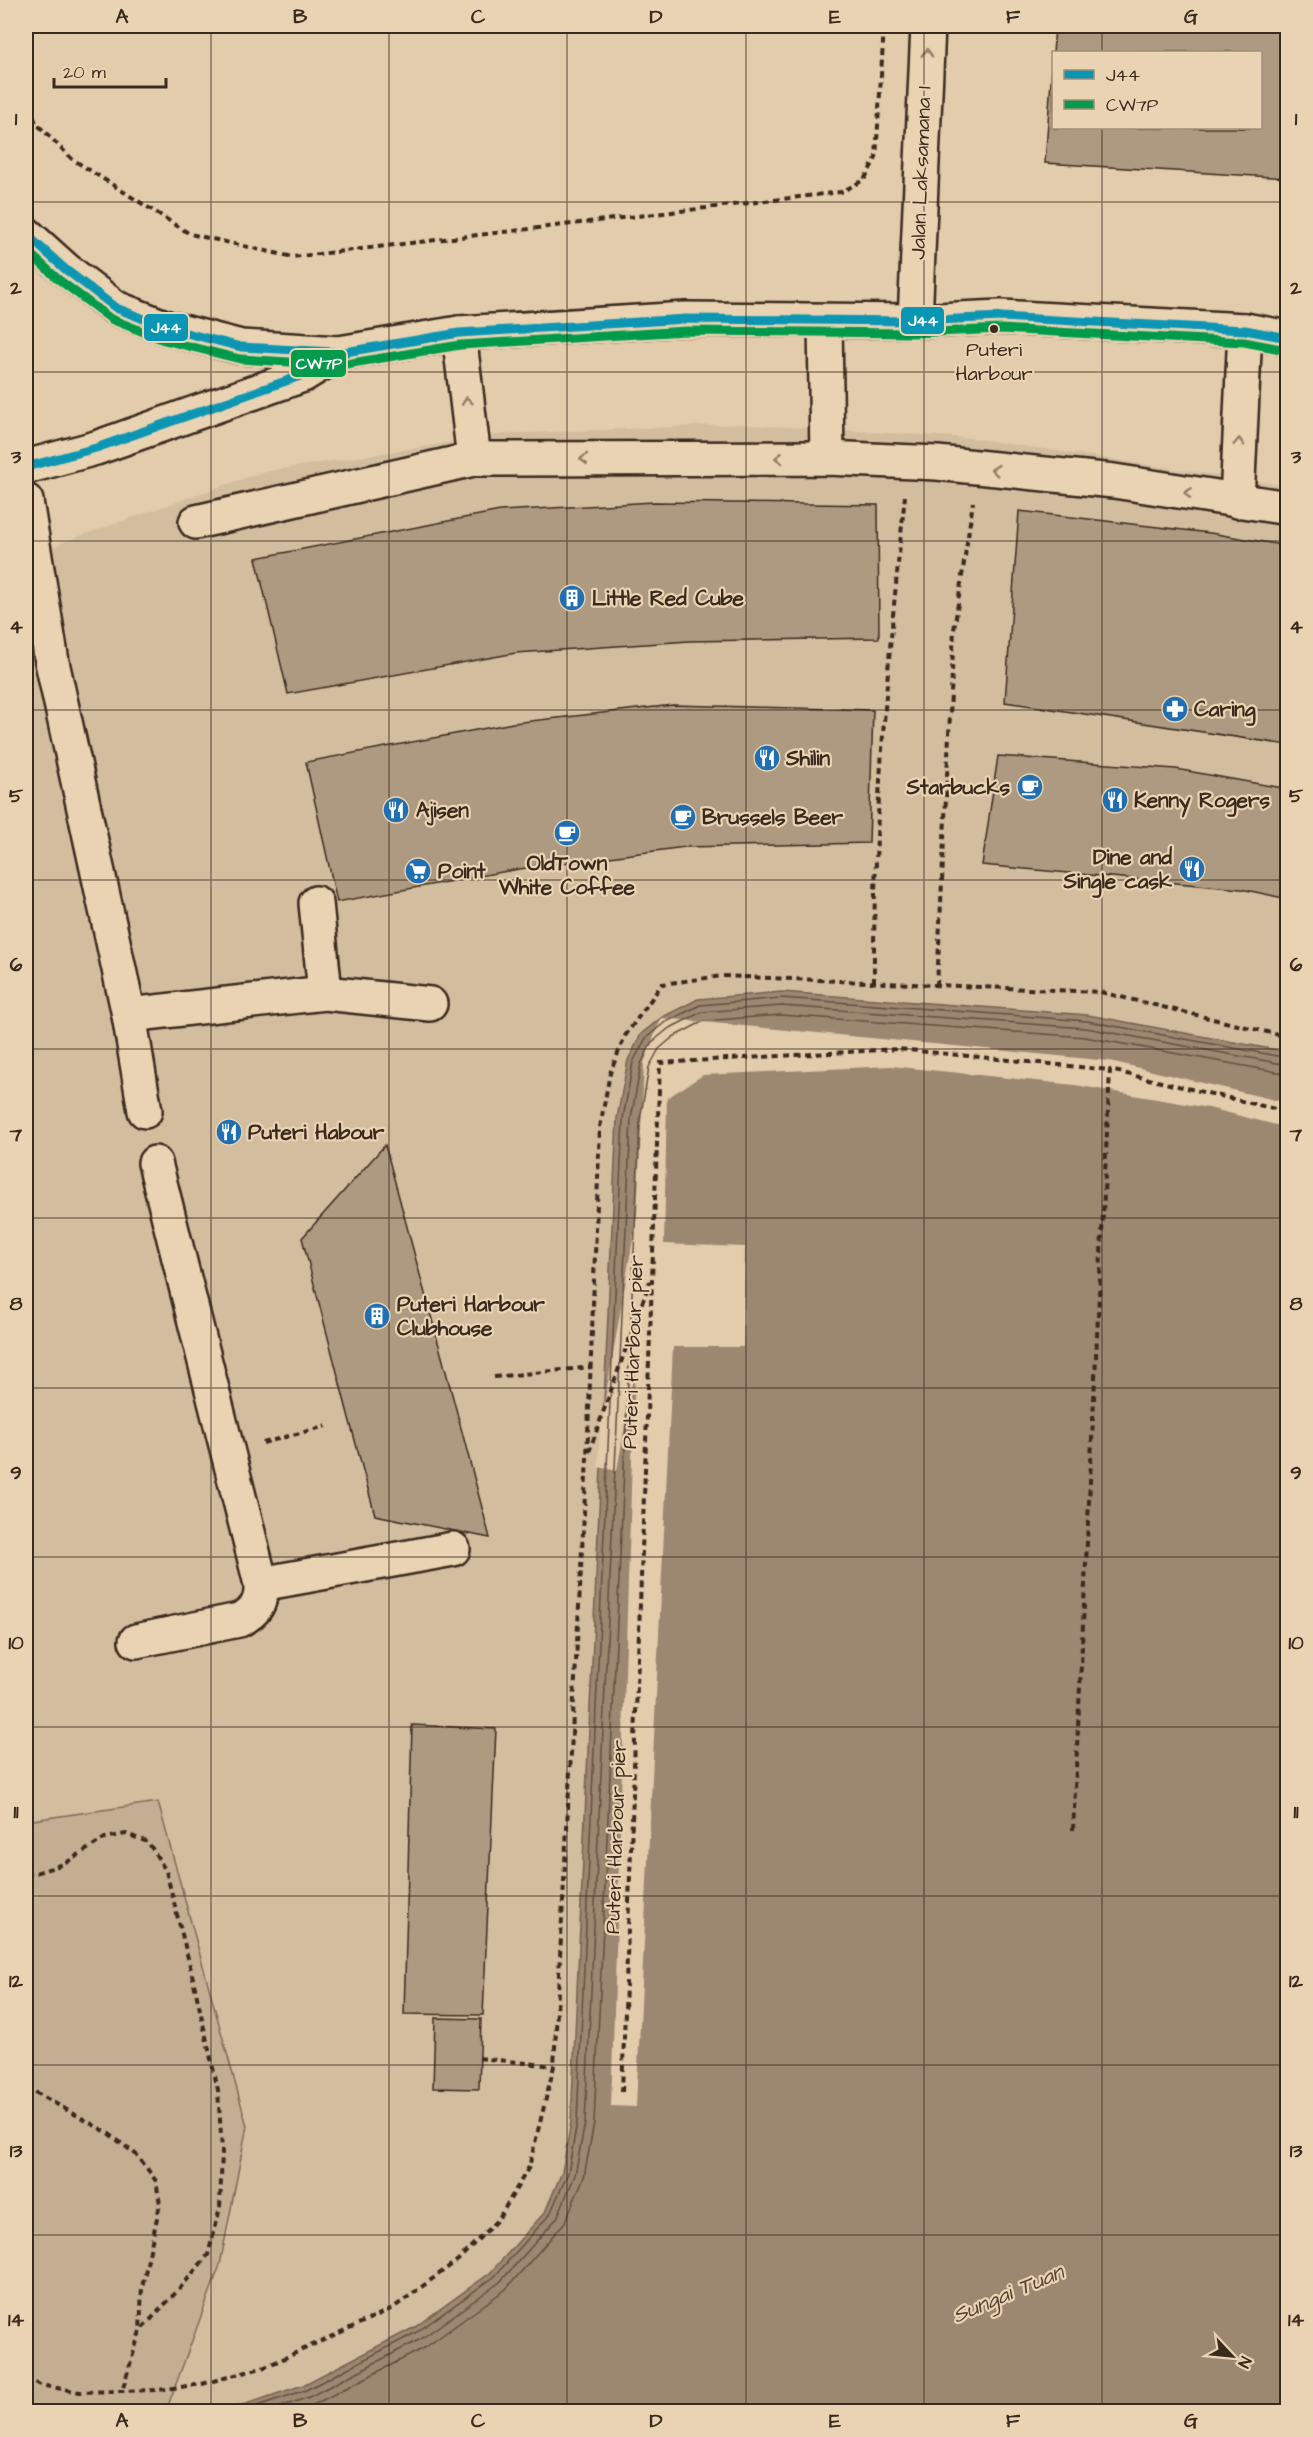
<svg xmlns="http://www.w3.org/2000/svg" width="1313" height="2437" font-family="'Architects Daughter',sans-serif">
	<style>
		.built { fill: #d2bd9f }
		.green { fill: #c3ae92; stroke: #7f6c58; stroke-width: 1.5 }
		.water { fill: #9c8770; stroke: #75624f; stroke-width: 1.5 }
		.pier { fill: #e2ccac }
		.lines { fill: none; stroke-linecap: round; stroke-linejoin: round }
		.shore { stroke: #624f3f; stroke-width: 1.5 }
		.building { fill: #ae9a80; stroke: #3b2a1e; stroke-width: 1.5; fill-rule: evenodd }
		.minor-casing { stroke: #3b2a1e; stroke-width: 38 }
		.path { stroke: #3b2a1e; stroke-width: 4; stroke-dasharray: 6 4.5; stroke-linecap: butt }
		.minor { stroke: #e9d3b2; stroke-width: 33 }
		.bus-1-casing { stroke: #e9d3b2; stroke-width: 14 }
		.bus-2-casing { stroke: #e9d3b2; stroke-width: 14 }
		.bus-1 { stroke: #0996b4; stroke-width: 9 }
		.bus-2 { stroke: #069a4c; stroke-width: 9 }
		.oneway { stroke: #927e68 }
		.grid { fill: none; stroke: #3b2a1e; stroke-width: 1.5; stroke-opacity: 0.55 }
		.bus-dot { fill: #3b2a1e; stroke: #e9d3b2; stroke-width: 2 }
		.labels { text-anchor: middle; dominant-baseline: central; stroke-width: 4.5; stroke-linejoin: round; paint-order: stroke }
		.bus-label { font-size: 20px; fill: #3b2a1e; stroke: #e9d3b2 }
		.street-label { font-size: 21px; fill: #3b2a1e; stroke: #e9d3b2 }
		.poi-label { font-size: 21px; font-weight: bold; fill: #3b2a1e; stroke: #e9d3b2; text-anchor: start }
		.water-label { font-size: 22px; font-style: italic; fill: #534132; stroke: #e9d3b2 }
		.line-badge { stroke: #e9d3b2; stroke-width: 2 }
		.badge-label { font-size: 16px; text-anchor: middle; font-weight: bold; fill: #fff }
		.neatline { fill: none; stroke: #3b2a1e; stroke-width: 2 }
		.grid-label { font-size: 20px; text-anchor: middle; font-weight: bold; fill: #3b2a1e }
	</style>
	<rect width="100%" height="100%" fill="#e2ccac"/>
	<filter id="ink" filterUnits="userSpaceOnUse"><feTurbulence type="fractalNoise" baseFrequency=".0167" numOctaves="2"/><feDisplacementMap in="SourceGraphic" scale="12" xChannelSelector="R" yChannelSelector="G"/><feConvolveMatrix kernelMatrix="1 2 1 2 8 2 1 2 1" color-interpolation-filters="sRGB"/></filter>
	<g filter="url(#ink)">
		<path class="built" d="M 740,424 L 971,438 L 1287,486 L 1287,1052 L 1088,1015 L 782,992 L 628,1060 L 617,1118 L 571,2122 L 562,2172 L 545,2212 L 490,2273 L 415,2327 L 303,2385 L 246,2404 L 201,2411 L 26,2410 L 26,558 L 80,536 L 262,472 L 504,434 Z"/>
		<path class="green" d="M 158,1802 L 247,2126 L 220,2265 L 166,2411 L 27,2411 L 26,1821 Z"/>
		<path class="water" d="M 782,992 L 1088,1015 L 1287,1052 L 1287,2411 L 201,2412 L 246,2404 L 303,2385 L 415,2327 L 490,2273 L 545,2212 L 562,2172 L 571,2122 L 617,1118 L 628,1060 L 641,1034 L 661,1018 L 698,999 Z"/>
		<path class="pier" d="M 661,1018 L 1110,1061 L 1287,1103 L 1288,1128 L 1209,1108 L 1075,1085 L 891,1066 L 703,1075 L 667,1098 L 664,1244 L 745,1247 L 743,1347 L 673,1347 L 636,2107 L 611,2106 L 635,1367 L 617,1471 L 598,1467 L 600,1428 L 637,1216 L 644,1063 Z"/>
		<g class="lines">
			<g class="shore">
				<path d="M 238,2412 L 306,2390 L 417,2332 L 494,2277 L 550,2214 L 568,2173 L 577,2122 L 623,1119 L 633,1062 L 646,1038 L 664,1023 L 700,1005 L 782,998 L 1087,1021 L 1288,1058"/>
				<path d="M 266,2412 L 309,2397 L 421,2339 L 500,2282 L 557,2218 L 575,2175 L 585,2123 L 631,1119 L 641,1064 L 651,1043 L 668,1029 L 702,1012 L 782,1006 L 1086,1028 L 1288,1065"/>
				<path d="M 294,2412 L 313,2405 L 426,2347 L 506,2289 L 565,2222 L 584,2177 L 594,2123 L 640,1120 L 649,1067 L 659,1049 L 673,1037 L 704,1021 L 781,1015 L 1085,1037 L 1288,1074"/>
			</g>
		</g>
		<g class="building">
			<path d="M 1055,26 L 1168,28 L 1169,26 L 1286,26 L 1285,34 L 1288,34 L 1288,178 L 1045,163 ZM 1054,52 L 1260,52 L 1260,128 L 1054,128 Z"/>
			<path d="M 654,502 L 878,505 L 879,638 L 689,641 L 516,653 L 288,694 L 256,558 L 500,511 Z"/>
			<path d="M 1019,511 L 1210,533 L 1288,546 L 1288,745 L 1005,702 Z"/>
			<path d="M 673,705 L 873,710 L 869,843 L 685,847 L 519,869 L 337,902 L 306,762 L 513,723 Z"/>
			<path d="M 998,756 L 1176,769 L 1288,789 L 1288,899 L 1241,889 L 982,865 Z"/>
			<path d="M 385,1145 L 452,1394 L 490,1538 L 375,1515 L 349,1418 L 302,1238 Z"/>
			<path d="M 412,1725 L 496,1729 L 483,2015 L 404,2014 Z"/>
			<path d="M 435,2018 L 481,2019 L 479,2089 L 433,2088 Z"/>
		</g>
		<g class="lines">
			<defs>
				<g id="minor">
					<path d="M 26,234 L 65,269 L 116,308 L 167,328 L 241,347 L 339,353"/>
					<path d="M 825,321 L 827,458"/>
					<path d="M 915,321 L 928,26"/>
					<path d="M 459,333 L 474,459"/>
					<path d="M 26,467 L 96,448 L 303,375 L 339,353 L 459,333 L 686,319 L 915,321 L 1001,317 L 1245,330 L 1288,338"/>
					<path d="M 26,501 L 52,662 L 129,1015 L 145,1111"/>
					<path d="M 1237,501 L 1245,330"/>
					<path d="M 196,522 L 474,459 L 827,458 L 937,463 L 1114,481 L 1288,508"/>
					<path d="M 316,903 L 325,993"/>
					<path d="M 129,1015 L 325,993 L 430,1004"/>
					<path d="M 261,1584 L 453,1549"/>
					<path d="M 136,1641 L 239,1620 C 256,1612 262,1602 261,1584 L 155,1163"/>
				</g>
			</defs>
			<use href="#minor" class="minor-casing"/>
			<g class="path">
				<path d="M 26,97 L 36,123 L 72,159 L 190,234 L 293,257 L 841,192 L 864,180 L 876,158 L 884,26"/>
				<path d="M 874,983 C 873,820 888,657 905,496"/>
				<path d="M 937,986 L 954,630 L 973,502"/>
				<path d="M 494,1377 L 592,1367"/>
				<path d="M 263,1443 L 326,1426"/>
				<path d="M 589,1452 L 650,1281"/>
				<path d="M 1073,1830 L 1110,1070 L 1288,1112"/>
				<path d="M 26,1876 L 64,1864 L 105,1838 L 126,1834 L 148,1842 L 166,1871 L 191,1970 L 218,2090 L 222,2150 L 220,2208 L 208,2255 L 181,2287 L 140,2331"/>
				<path d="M 479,2058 L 554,2066"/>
				<path d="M 26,2087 L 108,2133 L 138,2156 L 156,2181 L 160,2204 L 142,2287 L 140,2331 L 122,2391"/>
				<path d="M 622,2092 L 660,1063 L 898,1049 L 1110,1070"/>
				<path d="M 26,2378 L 40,2385 L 80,2392 L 159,2390 L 202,2384 L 265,2367 L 393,2308 L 458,2260 L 499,2218 L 529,2167 L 554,2066 L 587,1458 L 600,1127 L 610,1073 L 625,1036 L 662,984 L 722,976 L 1100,992 L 1288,1037"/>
			</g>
			<use href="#minor" class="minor"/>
			<defs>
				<g id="bus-1">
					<path d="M 26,234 L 65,269 L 116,308 L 167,328 L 241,347 L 334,352"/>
					<path d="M 26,467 L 96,448 L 303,375 L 339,353 L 459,333 L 686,319 L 915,321 L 1001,317 L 1245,330 L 1288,338"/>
				</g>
				<path id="bus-2" d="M 26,250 L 58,279 L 111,319 L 164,340 L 240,359 L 340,365 L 460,345 L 686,331 L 915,333 L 1001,329 L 1244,342 L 1286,350"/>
			</defs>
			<use href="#bus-1" class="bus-1-casing"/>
			<use href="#bus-2" class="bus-2-casing"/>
			<use href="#bus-1" class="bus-1"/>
			<use href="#bus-2" class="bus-2"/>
		</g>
		<defs><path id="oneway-chevron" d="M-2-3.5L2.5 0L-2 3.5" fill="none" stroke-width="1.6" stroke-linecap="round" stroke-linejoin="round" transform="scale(1.5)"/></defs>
		<g class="oneway">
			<use href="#oneway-chevron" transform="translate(927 53) rotate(-88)"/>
			<use href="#oneway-chevron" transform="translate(467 401) rotate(-97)"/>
			<use href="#oneway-chevron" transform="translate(1239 442) rotate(-87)"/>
			<use href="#oneway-chevron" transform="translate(779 458) rotate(180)"/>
			<use href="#oneway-chevron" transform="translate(584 459) rotate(180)"/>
			<use href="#oneway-chevron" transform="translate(995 470) rotate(-174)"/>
			<use href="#oneway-chevron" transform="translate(1188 493) rotate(-171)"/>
		</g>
	</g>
	<path class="grid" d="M 211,26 L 211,2412M 389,26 L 389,2412M 567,26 L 567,2412M 746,26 L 746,2412M 924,26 L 924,2412M 1102,26 L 1102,52M 1102,128 L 1102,2412M 26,202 L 1288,202M 26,372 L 1288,372M 26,541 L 1288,541M 26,710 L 1288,710M 26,880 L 1288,880M 26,1049 L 1288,1049M 26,1218 L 1288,1218M 26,1388 L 1288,1388M 26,1557 L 1288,1557M 26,1727 L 1288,1727M 26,1896 L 1288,1896M 26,2065 L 1288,2065M 26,2235 L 1288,2235"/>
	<defs>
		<symbol id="building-disc" viewBox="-11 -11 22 22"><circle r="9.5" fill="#1f6fb2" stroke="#e9d3b2"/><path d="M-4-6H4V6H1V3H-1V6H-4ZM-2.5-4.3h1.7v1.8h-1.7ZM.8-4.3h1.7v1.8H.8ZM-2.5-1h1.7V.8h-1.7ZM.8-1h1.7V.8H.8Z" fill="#fff"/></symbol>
		<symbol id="pharmacy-disc" viewBox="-11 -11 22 22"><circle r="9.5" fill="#1f6fb2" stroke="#e9d3b2"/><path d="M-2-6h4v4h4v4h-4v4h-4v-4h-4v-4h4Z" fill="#fff"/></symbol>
		<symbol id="restaurant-disc" viewBox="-11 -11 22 22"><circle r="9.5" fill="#1f6fb2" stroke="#e9d3b2"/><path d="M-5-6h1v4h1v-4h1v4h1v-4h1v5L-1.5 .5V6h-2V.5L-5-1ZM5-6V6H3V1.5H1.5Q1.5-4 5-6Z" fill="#fff"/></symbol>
		<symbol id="cafe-disc" viewBox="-11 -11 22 22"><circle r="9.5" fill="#1f6fb2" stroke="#e9d3b2"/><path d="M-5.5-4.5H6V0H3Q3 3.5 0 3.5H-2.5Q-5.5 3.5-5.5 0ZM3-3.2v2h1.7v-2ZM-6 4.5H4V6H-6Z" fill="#fff"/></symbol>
		<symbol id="supermarket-disc" viewBox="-11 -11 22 22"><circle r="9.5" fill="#1f6fb2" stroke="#e9d3b2"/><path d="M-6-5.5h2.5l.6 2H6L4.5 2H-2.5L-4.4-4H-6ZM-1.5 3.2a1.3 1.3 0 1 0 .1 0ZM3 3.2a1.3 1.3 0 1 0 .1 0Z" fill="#fff"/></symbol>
	</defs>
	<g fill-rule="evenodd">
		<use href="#building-disc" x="557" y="583" width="30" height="30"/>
		<use href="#pharmacy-disc" x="1160" y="694" width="30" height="30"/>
		<use href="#restaurant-disc" x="752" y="743" width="30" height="30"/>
		<use href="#cafe-disc" x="1015" y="772" width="30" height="30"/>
		<use href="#restaurant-disc" x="1100" y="785" width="30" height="30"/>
		<use href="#restaurant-disc" x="381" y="795" width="30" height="30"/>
		<use href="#cafe-disc" x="668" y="802" width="30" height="30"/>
		<use href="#cafe-disc" x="552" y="818" width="30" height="30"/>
		<use href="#restaurant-disc" x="1177" y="854" width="30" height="30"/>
		<use href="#supermarket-disc" x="403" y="856" width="30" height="30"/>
		<use href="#restaurant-disc" x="214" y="1117" width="30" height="30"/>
		<use href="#building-disc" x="362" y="1301" width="30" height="30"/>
	</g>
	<circle class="bus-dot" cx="994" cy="329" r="5"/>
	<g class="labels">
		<g class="bus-label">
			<text x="994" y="350">Puteri<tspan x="994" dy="24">Harbour</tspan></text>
		</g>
		<g class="street-label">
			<text transform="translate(921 173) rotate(-88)">Jalan Laksamana 1</text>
			<text transform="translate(633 1352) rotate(-88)">Puteri Harbour pier</text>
			<text transform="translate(616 1837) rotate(-88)">Puteri Harbour pier</text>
		</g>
		<g class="poi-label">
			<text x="592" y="598">Little Red Cube</text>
			<text x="1194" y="709">Caring</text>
			<text x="786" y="758">Shilin</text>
			<text x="1010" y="787" text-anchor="end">Starbucks</text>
			<text x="1134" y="800">Kenny Rogers</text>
			<text x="416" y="810">Ajisen</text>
			<text x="702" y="817">Brussels Beer</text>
			<text x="1172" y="857" text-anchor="end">Dine and<tspan x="1172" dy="24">Single cask</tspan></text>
			<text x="567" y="863" text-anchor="middle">OldTown<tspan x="567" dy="24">White Coffee</tspan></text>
			<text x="438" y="871">Point</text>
			<text x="248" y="1132">Puteri Habour</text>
			<text x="397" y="1304">Puteri Harbour<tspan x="397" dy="24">Clubhouse</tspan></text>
		</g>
		<g class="water-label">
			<text transform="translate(1008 2294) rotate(-23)">Sungai Tuan</text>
		</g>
	</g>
	<g class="line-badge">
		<rect x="900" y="306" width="45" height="29" rx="6" fill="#0996b4"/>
		<rect x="143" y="313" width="46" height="29" rx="6" fill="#0996b4"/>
		<rect x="290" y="349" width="57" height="29" rx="6" fill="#069a4c"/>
	</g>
	<g class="badge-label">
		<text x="923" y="326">J44</text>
		<text x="166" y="333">J44</text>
		<text x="319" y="369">CW7P</text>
	</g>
	<rect width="1313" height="2437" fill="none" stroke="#e9d3b2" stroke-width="66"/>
	<rect x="1052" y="51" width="210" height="78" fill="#e9d3b2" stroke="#a38f77" stroke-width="1.5"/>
	<rect x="1064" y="70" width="30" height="9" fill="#0996b4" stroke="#a38f77" stroke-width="1.5"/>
	<text x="1106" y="81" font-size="18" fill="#3b2a1e">J44</text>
	<rect x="1064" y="100" width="30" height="9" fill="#069a4c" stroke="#a38f77" stroke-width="1.5"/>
	<text x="1106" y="111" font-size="18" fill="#3b2a1e">CW7P</text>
	<g transform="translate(1232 2356) rotate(116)" stroke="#e9d3b2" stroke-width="4.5" paint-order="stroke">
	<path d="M0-4.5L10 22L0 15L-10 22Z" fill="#3b2a1e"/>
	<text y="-9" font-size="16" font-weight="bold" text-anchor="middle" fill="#3b2a1e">N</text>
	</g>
	<path d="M54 78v9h112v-9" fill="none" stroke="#3b2a1e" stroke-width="3"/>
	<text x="63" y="78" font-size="18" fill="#3b2a1e" stroke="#e9d3b2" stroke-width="4.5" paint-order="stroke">20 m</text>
	<rect x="33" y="33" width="1247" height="2371" class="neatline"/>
	<g class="grid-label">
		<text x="122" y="23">A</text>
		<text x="300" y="23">B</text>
		<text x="478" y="23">C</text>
		<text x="656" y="23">D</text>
		<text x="835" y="23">E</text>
		<text x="1013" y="23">F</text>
		<text x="1191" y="23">G</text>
		<text x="16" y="125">1</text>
		<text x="1296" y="125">1</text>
		<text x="16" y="294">2</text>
		<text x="1296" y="294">2</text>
		<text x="16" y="463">3</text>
		<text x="1296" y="463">3</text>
		<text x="16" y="633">4</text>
		<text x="1296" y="633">4</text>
		<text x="16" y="802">5</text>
		<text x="1296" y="802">5</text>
		<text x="16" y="971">6</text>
		<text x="1296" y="971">6</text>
		<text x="16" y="1141">7</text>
		<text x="1296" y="1141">7</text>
		<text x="16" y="1310">8</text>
		<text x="1296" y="1310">8</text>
		<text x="16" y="1479">9</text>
		<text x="1296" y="1479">9</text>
		<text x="16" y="1649">10</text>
		<text x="1296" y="1649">10</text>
		<text x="16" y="1818">11</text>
		<text x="1296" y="1818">11</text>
		<text x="16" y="1987">12</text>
		<text x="1296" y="1987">12</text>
		<text x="16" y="2157">13</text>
		<text x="1296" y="2157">13</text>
		<text x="16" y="2326">14</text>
		<text x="1296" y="2326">14</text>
		<text x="122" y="2427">A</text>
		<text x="300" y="2427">B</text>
		<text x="478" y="2427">C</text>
		<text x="656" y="2427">D</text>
		<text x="835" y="2427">E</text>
		<text x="1013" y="2427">F</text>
		<text x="1191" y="2427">G</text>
	</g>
</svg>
